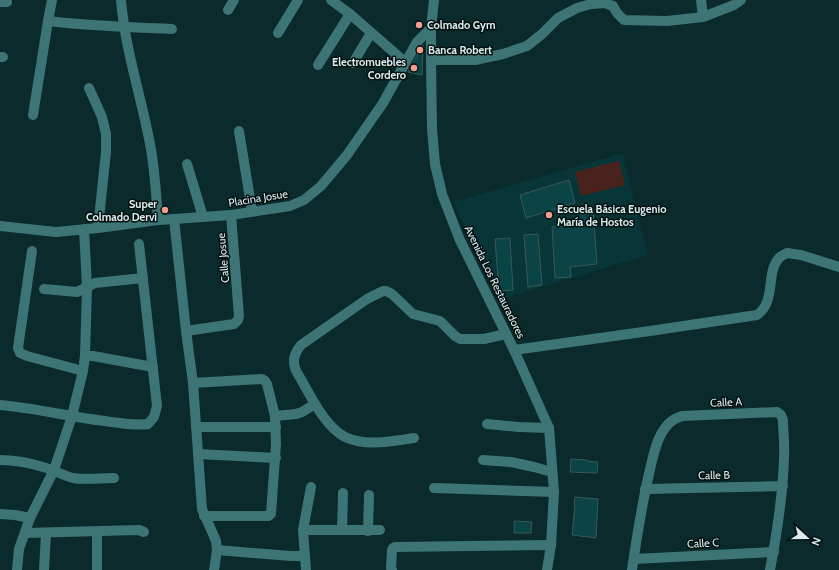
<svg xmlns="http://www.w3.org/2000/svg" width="839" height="570" font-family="Cabin,sans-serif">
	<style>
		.built { fill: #083537 }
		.green { fill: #4a221d }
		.building { fill: #0a4446; stroke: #395859 }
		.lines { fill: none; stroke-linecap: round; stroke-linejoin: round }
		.minor { stroke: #3d7476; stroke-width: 10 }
		.poi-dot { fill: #f59c91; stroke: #041010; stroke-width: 1.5 }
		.labels { text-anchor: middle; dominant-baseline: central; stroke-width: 3; stroke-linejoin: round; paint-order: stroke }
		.poi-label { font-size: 11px; font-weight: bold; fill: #dbeced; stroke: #041010; text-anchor: start }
		.street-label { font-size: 11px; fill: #dbeced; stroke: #041010 }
	</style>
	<rect width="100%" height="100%" fill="#0a2a2b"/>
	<path class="built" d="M 623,153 L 648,255 L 502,299 L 464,227 L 454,202 Z"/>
	<path class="green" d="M 619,161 L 625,185 L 581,196 L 575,172 Z"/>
	<g class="building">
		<path d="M 423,45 L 422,75 L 408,72 L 422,46 Z"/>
		<path d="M 569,180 L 575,203 L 526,218 L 520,195 Z"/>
		<path d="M 593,210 L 597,264 L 570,267 L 571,277 L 555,278 L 552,227 L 579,225 L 578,211 Z"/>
		<path d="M 538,234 L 542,285 L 528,287 L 524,235 Z"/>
		<path d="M 510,238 L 513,290 L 499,291 L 495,239 Z"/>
		<path d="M 571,459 L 587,460 L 587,461 L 598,462 L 597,473 L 570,472 Z"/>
		<path d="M 575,497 L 598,499 L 596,538 L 572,535 L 575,505 L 574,505 Z"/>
		<path d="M 514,521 L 532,522 L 531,533 L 514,533 Z"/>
	</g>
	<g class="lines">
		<g class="minor">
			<path d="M 121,0 C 125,49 141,96 150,144 C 155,169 156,194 158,220"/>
			<path d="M 331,0 L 350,14 L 405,62"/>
			<path d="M 434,0 L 431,28 L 431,60 L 432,129 L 435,164 L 442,194 L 459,238 L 514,350 L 549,428 L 554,492 L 551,545 L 547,570"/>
			<path d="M 701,0 L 703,17"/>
			<path d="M 0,2 L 7,2"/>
			<path d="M 228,10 L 234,0"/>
			<path d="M 48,21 C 89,26 130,27 172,29"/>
			<path d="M 278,33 L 298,0"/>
			<path d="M 0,57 L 3,57"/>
			<path d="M 431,60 L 475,60 L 503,54 L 527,46 L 542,34 L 558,18 L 577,8 L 591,4 L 605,3 L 613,6 L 617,13 L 624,20 L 667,21 L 703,17 L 734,5 L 741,0"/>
			<path d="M 353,63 L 371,33"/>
			<path d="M 318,65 L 350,14"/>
			<path d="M 89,88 L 102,117 L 106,134 L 106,152 L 98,228"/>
			<path d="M 33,115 L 48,21 L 52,0"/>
			<path d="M 239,131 L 252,211"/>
			<path d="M 187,164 L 203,217"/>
			<path d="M 174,219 L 186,331 L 193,383 L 202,509 L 216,541 L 217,550 L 214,570"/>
			<path d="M 0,226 L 56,232 L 98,228 L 158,220 L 174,219 L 231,215 L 290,206 L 304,200 L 321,186 L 347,155 L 383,103 L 417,42 L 431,28"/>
			<path d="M 32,251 L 18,348 L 20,353 L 27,356 L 83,371"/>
			<path d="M 44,289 L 77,292 L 95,283 L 143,278"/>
			<path d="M 186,331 L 234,324 L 238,320 L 239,316 L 231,215"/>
			<path d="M 514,350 L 650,331 L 757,315 C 777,300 765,274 779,258 C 781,256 785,254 787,253 L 801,255 L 839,267"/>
			<path d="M 85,356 L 93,356 L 153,367"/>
			<path d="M 193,383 L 262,379 L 265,381 L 267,384 L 275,416 L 276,444 L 271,514 L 268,516 L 204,516"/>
			<path d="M 0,405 C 35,408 70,417 105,421 C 119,423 133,426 148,424 L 154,417 L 157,406 L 139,244"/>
			<path d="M 275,416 L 296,414 L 302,412 L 315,404"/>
			<path d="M 487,424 L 519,427 L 549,428"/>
			<path d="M 196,427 L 276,427"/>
			<path d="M 414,438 C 392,441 366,447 345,437 C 326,427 312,399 302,381 C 300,377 296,372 295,368 C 292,359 296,351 301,345 L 367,299 L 383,291 L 386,291 L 392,294 L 413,314 L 440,321 L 455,336 L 460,339 L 484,339 L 506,334"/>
			<path d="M 198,454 L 276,458"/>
			<path d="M 0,460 C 14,460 30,463 43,467 C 54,470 62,475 73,478 C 84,480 102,478 114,478"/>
			<path d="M 483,460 L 511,462 L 534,467 L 552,472"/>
			<path d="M 434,488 L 554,492"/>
			<path d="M 645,489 L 783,486"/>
			<path d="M 0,514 L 15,515 L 30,518"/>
			<path d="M 303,530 L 380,530"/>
			<path d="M 342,530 L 343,493"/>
			<path d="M 368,531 L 369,495"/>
			<path d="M 25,533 L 139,530 L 144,532"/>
			<path d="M 217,550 L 291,556 L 304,556"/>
			<path d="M 634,559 L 774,552"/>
			<path d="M 17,570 L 19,549 L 30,518 L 54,470 L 72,416 L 83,371 L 85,356 L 87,287 L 84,229"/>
			<path d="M 44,570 L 46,533"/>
			<path d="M 97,570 L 97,532"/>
			<path d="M 306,570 L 303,530 L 311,487"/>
			<path d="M 392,570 L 391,568 L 392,550 L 393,548 L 395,547 L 551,545"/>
			<path d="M 632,570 C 637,535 643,499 651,465 C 654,453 657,438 665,428 C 670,421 674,419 682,416 L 777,412 L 781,415 L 783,420 C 783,432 785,445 784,457 C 783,495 777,533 770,570"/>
		</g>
	</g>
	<g class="poi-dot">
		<circle cx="419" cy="25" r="4"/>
		<circle cx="420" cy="50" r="4"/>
		<circle cx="414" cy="68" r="4"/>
		<circle cx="165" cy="210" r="4"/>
		<circle cx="549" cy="215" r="4"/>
	</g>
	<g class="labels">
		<g class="poi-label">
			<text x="427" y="25">Colmado Gym</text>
			<text x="428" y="50">Banca Robert</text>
			<text x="406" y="62" text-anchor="end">Electromuebles<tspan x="406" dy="13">Cordero</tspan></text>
			<text x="157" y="204" text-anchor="end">Super<tspan x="157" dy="13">Colmado Dervi</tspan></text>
			<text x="557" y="209">Escuela Básica Eugenio<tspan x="557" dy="13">María de Hostos</tspan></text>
		</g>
		<g class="street-label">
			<text transform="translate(258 198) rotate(-9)">Placina Josue</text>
			<text transform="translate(223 258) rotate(-95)">Calle Josue</text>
			<text transform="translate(495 282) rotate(64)">Avenida Los Restauradores</text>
			<text transform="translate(726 402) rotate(-3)">Calle A</text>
			<text transform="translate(714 475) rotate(-1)">Calle B</text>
			<text transform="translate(703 543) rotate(-3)">Calle C</text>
		</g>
	</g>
	<g transform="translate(807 538) rotate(111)" stroke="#041010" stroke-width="3" paint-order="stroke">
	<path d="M0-3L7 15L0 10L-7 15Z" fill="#dbeced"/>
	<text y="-6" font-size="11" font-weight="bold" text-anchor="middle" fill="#dbeced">N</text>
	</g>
</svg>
